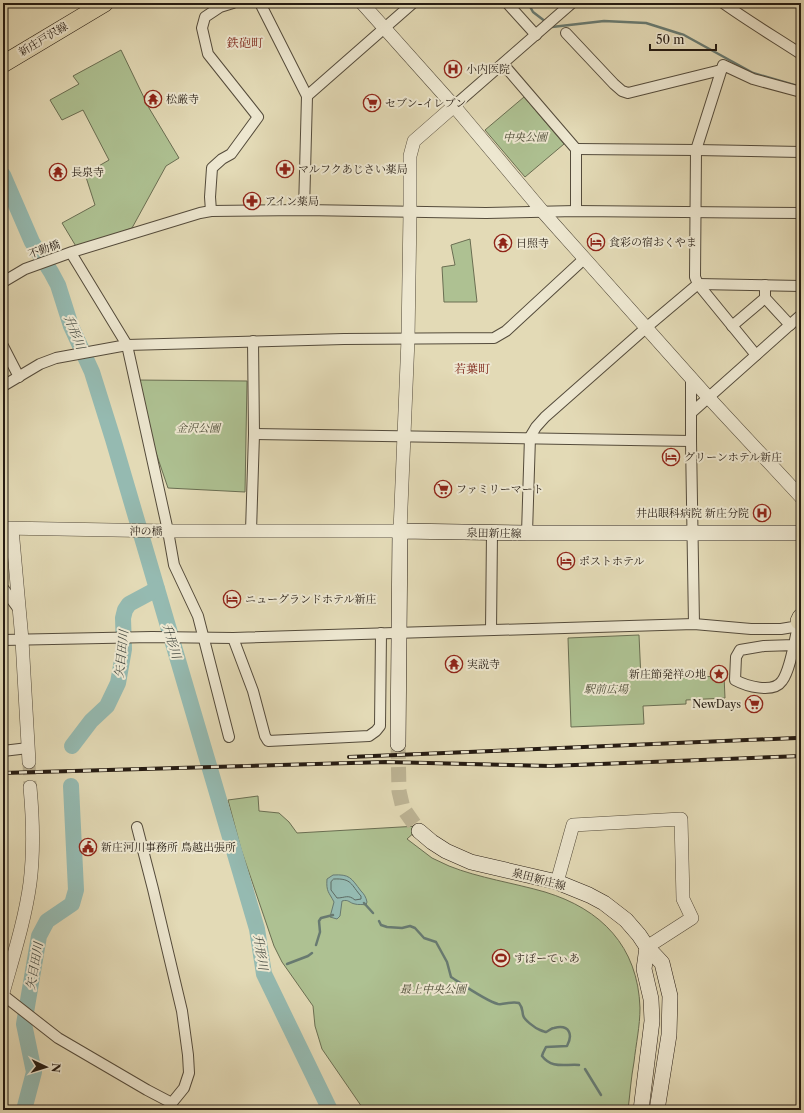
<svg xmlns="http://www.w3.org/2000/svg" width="804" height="1113" font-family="'Libre Caslon Text','Noto Serif JP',serif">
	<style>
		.green { fill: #aec192; stroke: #6a6e52 }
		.water { fill: #95bab1; stroke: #687a71 }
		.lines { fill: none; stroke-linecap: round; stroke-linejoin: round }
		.shore { stroke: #5d6a62; stroke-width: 1 }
		.stream { stroke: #687a71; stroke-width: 2.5 }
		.river { stroke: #95bab1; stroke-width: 16 }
		.tertiary-tunnel { stroke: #bdb495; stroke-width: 13; stroke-dasharray: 13 6; stroke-linecap: butt }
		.secondary-tunnel { stroke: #bdb495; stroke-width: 15; stroke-dasharray: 15 8; stroke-linecap: butt }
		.minor-casing { stroke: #544b3b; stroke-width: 12 }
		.tertiary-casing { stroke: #544b3b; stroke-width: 14 }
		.secondary-casing { stroke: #251b12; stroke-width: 16 }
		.primary-casing { stroke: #251b12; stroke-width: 18 }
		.minor { stroke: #ede7d0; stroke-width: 10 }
		.tertiary { stroke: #ede7d0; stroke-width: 13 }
		.secondary { stroke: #ede7d0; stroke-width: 15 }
		.primary { stroke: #e3dab6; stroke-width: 17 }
		.rail-casing { stroke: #251b12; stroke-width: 4 }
		.rail { stroke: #ede7d0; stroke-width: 2.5; stroke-dasharray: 8; stroke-linecap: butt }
		.labels { text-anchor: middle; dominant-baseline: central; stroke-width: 4; stroke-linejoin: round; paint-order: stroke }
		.street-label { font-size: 11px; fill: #251b12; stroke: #ede7d0 }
		.poi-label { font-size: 11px; fill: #251b12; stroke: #ede7d0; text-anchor: start }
		.park-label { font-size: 11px; font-style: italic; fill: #4e4d38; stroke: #ede7d0 }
		.neighbourhood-label { font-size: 12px; fill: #7a1f14; stroke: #ede7d0 }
		.water-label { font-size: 12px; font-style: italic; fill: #474b42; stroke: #ede7d0 }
	</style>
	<rect width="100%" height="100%" fill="#e3dab6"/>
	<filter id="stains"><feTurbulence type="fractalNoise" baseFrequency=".005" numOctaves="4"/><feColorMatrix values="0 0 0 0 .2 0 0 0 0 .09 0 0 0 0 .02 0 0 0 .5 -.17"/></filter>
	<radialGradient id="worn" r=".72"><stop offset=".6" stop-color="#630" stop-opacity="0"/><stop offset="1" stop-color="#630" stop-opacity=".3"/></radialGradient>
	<g class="green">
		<path d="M 121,50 L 149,108 L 179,158 L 166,166 L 132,228 L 77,248 L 62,223 L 95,205 L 85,174 L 109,160 L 83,110 L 62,120 L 50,100 L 79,84 L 73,76 Z"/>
		<path d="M 524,97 L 564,144 L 525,177 L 485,130 Z"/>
		<path d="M 470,239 L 477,302 L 444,302 L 442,267 L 455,265 L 451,245 Z"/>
		<path d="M 137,380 L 247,381 L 245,492 L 168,488 L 136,394 Z"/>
		<path d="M 639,635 L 641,679 L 724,676 L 725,698 L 686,700 L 686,704 L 643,706 L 644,724 L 571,727 L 568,638 Z"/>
		<path d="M 258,796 L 259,811 L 279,813 L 289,822 L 297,833 L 418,826 L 418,829 L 407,839 L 432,858 L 449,866 C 479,878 514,883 545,892 C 601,909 638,946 640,1008 C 640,1026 636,1044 634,1062 C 631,1078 630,1094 628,1110 L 364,1110 L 322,1049 L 315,1026 L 313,1006 L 282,962 L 274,946 L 241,849 L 228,800 Z"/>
	</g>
	<path class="water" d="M 333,875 C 350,874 351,878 361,891 C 364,894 366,897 367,902 L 366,905 C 362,904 358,905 355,904 C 349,903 349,899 342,901 L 340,916 L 337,919 L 330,917 L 334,902 C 329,892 326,892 327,879 Z"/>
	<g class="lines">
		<path class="shore" d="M 334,879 C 352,878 351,885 361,896 L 361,899 L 355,900 C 348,894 345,898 337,898 L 331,890 L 331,882 Z"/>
		<g class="stream">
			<path d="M 528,3 L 533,12 L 546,22"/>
			<path d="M 550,26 L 552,27 L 604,21 L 646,23 L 684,35 L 753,73 L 801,87"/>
			<path d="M 364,903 L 373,913"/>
			<path d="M 379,921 L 381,925 L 387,927 L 402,928 L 410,926 L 415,928 L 424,938 L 436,942 L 447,962 L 451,977 C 462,984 486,1001 498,1004 C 505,1005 510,1001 519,1003 C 523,1008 522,1010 523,1015 C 524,1020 535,1028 540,1030 C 540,1030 545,1032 546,1032 C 549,1031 551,1028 554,1028 C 570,1024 573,1035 567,1046 L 546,1047 L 543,1053 L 542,1056 C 552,1069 564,1064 579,1065"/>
			<path d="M 316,945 L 320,932 L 319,921 L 321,918 L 333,915"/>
			<path d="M 287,964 L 308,956 L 312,953"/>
			<path d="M 585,1069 L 601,1095"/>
		</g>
		<g class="river">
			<path d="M 3,175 L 32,242 L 51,272 L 58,285 L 71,326 L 92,372 L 113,439 L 257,929 L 264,974 L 330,1110"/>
			<path d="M 72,746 L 91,721 L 107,706 L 118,683 L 124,649 L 123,618 L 125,610 L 129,604 L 157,589"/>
			<path d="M 24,1110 L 34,1072 L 24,1024 L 39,936 L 47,921 L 72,904 L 76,890 L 71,786"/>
		</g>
		<path class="tertiary-tunnel" d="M 29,762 L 30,787"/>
		<path class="secondary-tunnel" d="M 398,744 L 399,791 L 403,808 L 419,831"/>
		<defs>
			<g id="minor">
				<path d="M 260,3 L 307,96 L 304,210"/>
				<path d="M 507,3 L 536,35"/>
				<path d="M 723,3 C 748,21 775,37 801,54"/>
				<path d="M 566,33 L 614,84 L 622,91 L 628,93 L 721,70"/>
				<path d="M 503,64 L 576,149 L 576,211"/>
				<path d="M 307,96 L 413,3"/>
				<path d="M 454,106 L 572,3"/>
				<path d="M 576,149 L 696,150 L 801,152"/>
				<path d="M 211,211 L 210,197 L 212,168 L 222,159 L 231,154 L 258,117 L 208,54 L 202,28 L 205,17 L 220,7 L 233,3"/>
				<path d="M 71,253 L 127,345 L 168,531 L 174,565 L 198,616 L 229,737"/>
				<path d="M 3,282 L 25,269 L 72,252 L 200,213 L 211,211 L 304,210 L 486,213 L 576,211 L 801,213"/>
				<path d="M 765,298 L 790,325"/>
				<path d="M 732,326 L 765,298 L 765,285"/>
				<path d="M 3,346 L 19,377"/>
				<path d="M 756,355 L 698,284 L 695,277 L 696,150 L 723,65 L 753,79 L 801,92"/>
				<path d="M 691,378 L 691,441 L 694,624"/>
				<path d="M 3,386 L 40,364 L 56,358 L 127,345 L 344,339 L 494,338 L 506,331 L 585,258"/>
				<path d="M 691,413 L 801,315"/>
				<path d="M 254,434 L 691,441"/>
				<path d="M 251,531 L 254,434 L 253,341"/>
				<path d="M 527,533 L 530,437 L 536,427 L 545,417 L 647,327 L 698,284 L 801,286"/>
				<path d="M 3,588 L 20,611"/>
				<path d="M 491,630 L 492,532"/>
				<path d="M 233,638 L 253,691 L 265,736 L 268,741 L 369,736 L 376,731 L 380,726 L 381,633"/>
				<path d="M 3,640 L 152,637 L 233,638 L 694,624 L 751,629 L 781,629 L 793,627 L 799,621"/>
				<path d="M 794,645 L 764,646 L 740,650 L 736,657 L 735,680 C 746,686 773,694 782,681 C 791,669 795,637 799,621"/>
				<path d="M 3,751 L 28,748"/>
				<path d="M 137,827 L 153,889 L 182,1011 L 188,1055 L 189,1073 L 184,1088 L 171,1104"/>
				<path d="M 3,995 L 58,1038 L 147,1090 L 168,1101 L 171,1104 L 171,1110"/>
			</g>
			<g id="tertiary">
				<path d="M 362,3 L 454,106 L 543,212 L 708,397 L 801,497"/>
				<path d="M 3,528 L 168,531 L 400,531 L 408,339 L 410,213 L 410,156 L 414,141 L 454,106"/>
				<path d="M 12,529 L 22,640 L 29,762"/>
				<path d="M 557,882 L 573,825 L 681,819 L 683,899 L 692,918 L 647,947"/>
				<path d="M 3,993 C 13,957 25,920 30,883 C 34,851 33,819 30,787"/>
			</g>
			<g id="secondary">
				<path d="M 398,744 L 400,531 L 527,533 L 801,533"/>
				<path d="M 419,831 L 432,842 L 446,851 L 471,862 L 557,882 L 589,895 L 604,903 L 626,920 L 639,935 L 647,947 L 662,963 L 670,996 L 669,1035 L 657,1110"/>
				<path d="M 641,1110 L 652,1021 L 651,999 L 644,969 L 647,947"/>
			</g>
			<g id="primary">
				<path d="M 3,64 L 105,3"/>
				<path d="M 799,621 L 801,617"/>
			</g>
		</defs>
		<use href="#minor" class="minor-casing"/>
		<use href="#tertiary" class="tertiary-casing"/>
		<use href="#secondary" class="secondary-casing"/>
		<use href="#primary" class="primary-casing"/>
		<use href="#minor" class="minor"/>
		<use href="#tertiary" class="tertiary"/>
		<use href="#secondary" class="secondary"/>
		<use href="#primary" class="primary"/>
		<defs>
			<g id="rail">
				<path d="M 349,757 L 796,738"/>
				<path d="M 3,773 L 386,762 L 550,766 L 801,756"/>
			</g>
		</defs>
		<use href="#rail" class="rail-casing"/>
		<use href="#rail" class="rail"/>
	</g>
	<defs>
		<symbol id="hospital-ring" viewBox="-11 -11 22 22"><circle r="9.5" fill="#ede7d0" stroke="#8f2418" stroke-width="1.5"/><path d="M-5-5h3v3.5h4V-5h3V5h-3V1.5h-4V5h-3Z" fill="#8f2418"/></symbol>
		<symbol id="temple-ring" viewBox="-11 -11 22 22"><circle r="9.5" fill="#ede7d0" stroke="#8f2418" stroke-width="1.5"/><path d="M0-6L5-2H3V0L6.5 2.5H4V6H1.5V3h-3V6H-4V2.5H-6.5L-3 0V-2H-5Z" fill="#8f2418"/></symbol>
		<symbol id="supermarket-ring" viewBox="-11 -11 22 22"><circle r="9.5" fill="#ede7d0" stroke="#8f2418" stroke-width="1.5"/><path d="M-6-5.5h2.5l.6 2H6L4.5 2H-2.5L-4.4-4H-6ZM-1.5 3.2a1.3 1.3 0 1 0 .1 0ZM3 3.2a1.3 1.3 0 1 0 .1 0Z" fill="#8f2418"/></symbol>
		<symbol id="pharmacy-ring" viewBox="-11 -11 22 22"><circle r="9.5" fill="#ede7d0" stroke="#8f2418" stroke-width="1.5"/><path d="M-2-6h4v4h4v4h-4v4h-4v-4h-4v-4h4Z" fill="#8f2418"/></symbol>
		<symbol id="hotel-ring" viewBox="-11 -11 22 22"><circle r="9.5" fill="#ede7d0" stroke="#8f2418" stroke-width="1.5"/><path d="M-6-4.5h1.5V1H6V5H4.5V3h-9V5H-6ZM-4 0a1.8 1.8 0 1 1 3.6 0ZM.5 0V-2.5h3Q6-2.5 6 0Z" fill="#8f2418"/></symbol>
		<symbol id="sight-ring" viewBox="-11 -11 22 22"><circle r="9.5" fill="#ede7d0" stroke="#8f2418" stroke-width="1.5"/><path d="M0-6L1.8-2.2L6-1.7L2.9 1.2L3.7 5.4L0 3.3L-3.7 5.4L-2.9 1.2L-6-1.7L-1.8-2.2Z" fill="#8f2418"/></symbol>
		<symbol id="civic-ring" viewBox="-11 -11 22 22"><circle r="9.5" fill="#ede7d0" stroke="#8f2418" stroke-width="1.5"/><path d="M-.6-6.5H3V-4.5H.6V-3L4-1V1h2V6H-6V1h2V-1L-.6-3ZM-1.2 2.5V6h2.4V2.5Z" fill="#8f2418"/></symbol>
		<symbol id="stadium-ring" viewBox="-11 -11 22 22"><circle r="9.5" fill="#ede7d0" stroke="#8f2418" stroke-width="1.5"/><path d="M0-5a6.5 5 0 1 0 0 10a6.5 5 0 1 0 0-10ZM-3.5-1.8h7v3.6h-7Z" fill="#8f2418"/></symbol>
	</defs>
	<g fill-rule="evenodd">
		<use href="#hospital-ring" x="443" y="59" width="20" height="20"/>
		<use href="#temple-ring" x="143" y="89" width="20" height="20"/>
		<use href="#supermarket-ring" x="362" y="93" width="20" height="20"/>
		<use href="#pharmacy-ring" x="275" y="159" width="20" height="20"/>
		<use href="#temple-ring" x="48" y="162" width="20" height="20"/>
		<use href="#pharmacy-ring" x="242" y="191" width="20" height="20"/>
		<use href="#hotel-ring" x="586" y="232" width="20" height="20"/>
		<use href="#temple-ring" x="493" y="233" width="20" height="20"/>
		<use href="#hotel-ring" x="661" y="447" width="20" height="20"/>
		<use href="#supermarket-ring" x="433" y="479" width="20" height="20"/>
		<use href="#hospital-ring" x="752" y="503" width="20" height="20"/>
		<use href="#hotel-ring" x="556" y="551" width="20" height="20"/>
		<use href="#hotel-ring" x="222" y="589" width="20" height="20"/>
		<use href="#temple-ring" x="444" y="654" width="20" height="20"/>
		<use href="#sight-ring" x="709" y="664" width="20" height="20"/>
		<use href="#supermarket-ring" x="744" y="694" width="20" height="20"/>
		<use href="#civic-ring" x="78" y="837" width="20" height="20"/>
		<use href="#stadium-ring" x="491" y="948" width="20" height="20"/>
	</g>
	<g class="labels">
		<g class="street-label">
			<text transform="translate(43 39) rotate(-31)">新庄戸沢線</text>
			<text transform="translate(44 249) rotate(-19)">不動橋</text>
			<text transform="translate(146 531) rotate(1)">沖の橋</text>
			<text transform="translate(494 533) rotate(1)">泉田新庄線</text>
			<text transform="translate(539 879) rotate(15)">泉田新庄線</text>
		</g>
		<g class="poi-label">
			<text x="466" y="69">小内医院</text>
			<text x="166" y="99">松厳寺</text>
			<text x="385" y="103">セブン-イレブン</text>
			<text x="298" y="169">マルフクあじさい薬局</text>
			<text x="71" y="172">長泉寺</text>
			<text x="265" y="201">アイン薬局</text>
			<text x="609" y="242">食彩の宿おくやま</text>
			<text x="516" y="243">日照寺</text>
			<text x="684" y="457">グリーンホテル新庄</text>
			<text x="456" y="489">ファミリーマート</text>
			<text x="749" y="513" text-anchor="end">井出眼科病院 新庄分院</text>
			<text x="579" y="561">ポストホテル</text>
			<text x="245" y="599">ニューグランドホテル新庄</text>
			<text x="467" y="664">実説寺</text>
			<text x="706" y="674" text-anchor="end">新庄節発祥の地</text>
			<text x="741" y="704" text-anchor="end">NewDays</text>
			<text x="101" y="847">新庄河川事務所 鳥越出張所</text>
			<text x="514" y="958">すぽーてぃあ</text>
		</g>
		<g class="park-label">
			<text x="525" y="137">中央公園</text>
			<text x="198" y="428">金沢公園</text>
			<text x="606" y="689">駅前広場</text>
			<text x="433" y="989">最上中央公園</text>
		</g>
		<g class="neighbourhood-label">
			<text x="245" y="42">鉄砲町</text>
			<text x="472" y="368">若葉町</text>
		</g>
		<g class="water-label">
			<text transform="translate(75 332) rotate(68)">升形川</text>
			<text transform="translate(172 641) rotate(73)">升形川</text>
			<text transform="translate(121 654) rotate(-84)">矢目田川</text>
			<text transform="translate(261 952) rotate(81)">升形川</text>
			<text transform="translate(34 966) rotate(-80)">矢目田川</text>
		</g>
	</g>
	<rect width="804" height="1113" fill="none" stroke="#e3dab6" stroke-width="16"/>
	<rect x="4" y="4" width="796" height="1105" fill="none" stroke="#251b12" stroke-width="2"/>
	<rect x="8" y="8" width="788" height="1097" fill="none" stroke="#251b12"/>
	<g transform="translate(46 1067) rotate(94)" stroke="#ede7d0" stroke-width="3" paint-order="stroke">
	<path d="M0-3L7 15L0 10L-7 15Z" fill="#251b12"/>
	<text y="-6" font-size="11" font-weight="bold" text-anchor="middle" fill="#251b12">N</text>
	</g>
	<path d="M650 44v6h66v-6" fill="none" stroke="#251b12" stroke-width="2"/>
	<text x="656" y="44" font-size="12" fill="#251b12" stroke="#ede7d0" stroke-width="3" paint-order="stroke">50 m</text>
	<rect width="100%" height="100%" filter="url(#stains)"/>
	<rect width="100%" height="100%" fill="url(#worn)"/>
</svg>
